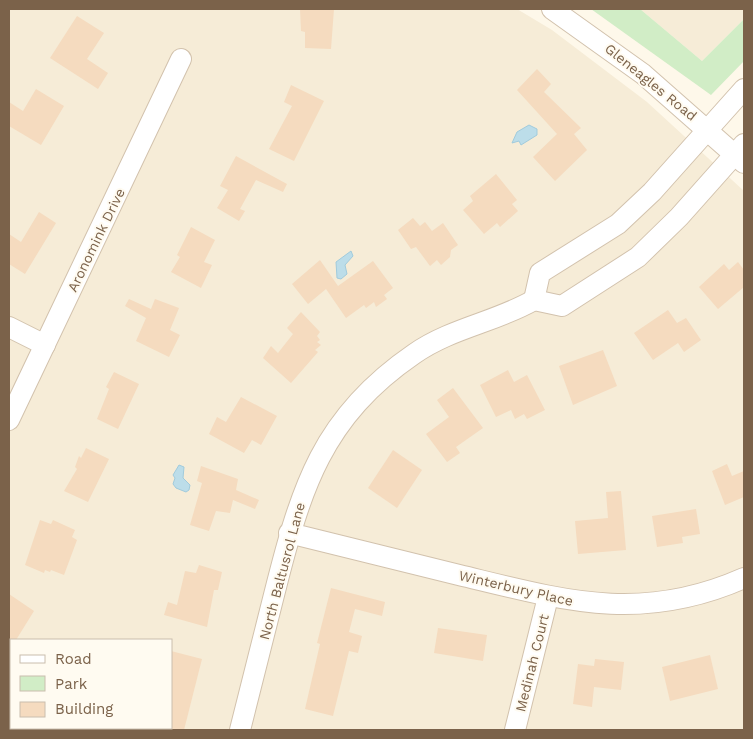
<svg xmlns="http://www.w3.org/2000/svg" width="753" height="739" font-family="'Work Sans',sans-serif">
	<style>
		.residential { fill: #f6ecd7; fill-rule: evenodd }
		.green { fill: #d1edc6 }
		.water { fill: #bcdde9; stroke: #a1cbdc }
		.building { fill: #f5dbbf }
		.lines { fill: none; stroke-linecap: round; stroke-linejoin: round }
		.minor-casing { stroke: #d2c2ad; stroke-width: 22 }
		.minor { stroke: #fff; stroke-width: 20 }
		.labels { text-anchor: middle; dominant-baseline: central; stroke-width: 4; stroke-linejoin: round; paint-order: stroke }
		.street-label { font-size: 14px; fill: #7b624a; stroke: #fffbf1 }
	</style>
	<rect width="100%" height="100%" fill="#fef8ea"/>
	<g class="residential">
		<path d="M 9,9 L 517,9 L 552,30 L 647,102 L 744,191 L 744,730 L 9,730 ZM 11,640 L 171,640 L 171,728 L 11,728 Z"/>
		<path d="M 640,9 L 744,9 L 744,19 L 702,61 Z"/>
	</g>
	<path class="green" d="M 591,9 L 640,9 L 702,61 L 744,19 L 744,61 L 711,95 Z"/>
	<g class="water">
		<path d="M 529,125 L 537,129 L 537,135 L 521,145 L 519,141 L 512,143 L 517,132 Z"/>
		<path d="M 351,251 L 353,256 L 345,265 L 347,274 L 341,279 L 337,278 L 336,262 Z"/>
		<path d="M 179,465 L 184,467 L 183,478 L 190,485 L 189,490 L 186,492 L 176,488 L 173,484 L 175,478 L 173,475 Z"/>
	</g>
	<g class="building">
		<path d="M 300,9 L 334,9 L 331,49 L 305,48 L 305,32 L 301,31 Z"/>
		<path d="M 77,16 L 104,33 L 87,59 L 108,73 L 98,89 L 50,58 Z"/>
		<path d="M 537,69 L 551,84 L 544,92 L 581,128 L 574,134 L 587,150 L 555,181 L 533,157 L 557,134 L 517,90 Z"/>
		<path d="M 291,85 L 324,101 L 294,161 L 269,149 L 292,106 L 284,102 Z"/>
		<path d="M 36,89 L 64,106 L 41,145 L 9,126 L 9,102 L 23,111 Z"/>
		<path d="M 236,156 L 287,184 L 283,192 L 256,180 L 240,209 L 245,211 L 239,221 L 217,208 L 228,190 L 220,186 Z"/>
		<path d="M 496,174 L 517,200 L 512,204 L 518,211 L 500,227 L 497,223 L 484,234 L 463,210 L 473,201 L 470,196 Z"/>
		<path d="M 39,212 L 56,223 L 25,274 L 9,264 L 9,234 L 21,242 Z"/>
		<path d="M 413,218 L 420,226 L 425,222 L 432,231 L 443,223 L 458,245 L 451,250 L 450,257 L 441,265 L 437,260 L 430,266 L 416,247 L 411,249 L 398,230 Z"/>
		<path d="M 191,227 L 215,240 L 204,262 L 212,265 L 201,288 L 171,272 L 180,257 L 177,255 Z"/>
		<path d="M 320,260 L 338,286 L 373,261 L 393,288 L 384,295 L 387,299 L 376,307 L 374,302 L 366,308 L 364,305 L 346,318 L 326,289 L 308,304 L 292,284 Z"/>
		<path d="M 738,262 L 744,270 L 744,287 L 718,309 L 699,287 L 724,264 L 729,270 Z"/>
		<path d="M 129,299 L 151,309 L 155,299 L 179,308 L 170,330 L 180,335 L 169,357 L 136,341 L 146,318 L 125,306 Z"/>
		<path d="M 668,310 L 677,323 L 686,318 L 701,340 L 684,352 L 678,343 L 653,360 L 634,333 Z"/>
		<path d="M 301,312 L 320,332 L 317,336 L 320,340 L 317,342 L 321,345 L 315,350 L 318,352 L 291,383 L 263,358 L 271,346 L 278,353 L 293,334 L 287,328 Z"/>
		<path d="M 603,350 L 617,386 L 573,405 L 559,366 Z"/>
		<path d="M 508,370 L 514,382 L 527,375 L 545,410 L 527,419 L 524,414 L 515,419 L 511,410 L 496,417 L 480,385 Z"/>
		<path d="M 114,372 L 139,384 L 118,429 L 97,419 L 109,389 L 106,387 Z"/>
		<path d="M 453,388 L 483,428 L 456,447 L 460,453 L 447,462 L 426,434 L 449,417 L 437,400 Z"/>
		<path d="M 241,397 L 277,416 L 261,445 L 252,440 L 244,453 L 209,434 L 217,417 L 226,422 Z"/>
		<path d="M 86,448 L 109,459 L 88,502 L 64,491 L 77,469 L 75,467 L 79,456 L 81,458 Z"/>
		<path d="M 393,450 L 422,470 L 397,508 L 368,488 Z"/>
		<path d="M 727,464 L 732,476 L 744,471 L 744,497 L 725,505 L 712,471 Z"/>
		<path d="M 201,466 L 238,479 L 236,490 L 259,500 L 255,509 L 233,500 L 230,513 L 216,511 L 209,531 L 190,525 L 202,483 L 197,481 Z"/>
		<path d="M 621,491 L 626,550 L 578,554 L 575,521 L 608,518 L 606,492 Z"/>
		<path d="M 696,509 L 700,534 L 682,537 L 683,543 L 657,547 L 652,516 Z"/>
		<path d="M 40,520 L 51,524 L 53,520 L 75,530 L 72,537 L 77,540 L 64,575 L 51,570 L 50,572 L 45,570 L 44,573 L 25,565 Z"/>
		<path d="M 199,565 L 222,572 L 218,590 L 214,590 L 207,627 L 164,615 L 168,602 L 177,605 L 185,571 L 196,573 Z"/>
		<path d="M 331,588 L 385,602 L 382,616 L 355,609 L 349,632 L 362,636 L 358,653 L 349,651 L 333,716 L 305,709 L 320,644 L 317,643 Z"/>
		<path d="M 9,594 L 34,611 L 16,640 L 11,640 L 9,652 Z"/>
		<path d="M 438,628 L 487,635 L 483,661 L 434,653 Z"/>
		<path d="M 171,651 L 202,659 L 184,730 L 171,730 Z"/>
		<path d="M 710,655 L 718,689 L 670,701 L 662,667 Z"/>
		<path d="M 595,659 L 624,662 L 621,690 L 594,687 L 592,707 L 573,704 L 578,664 L 594,666 Z"/>
	</g>
	<g class="lines">
		<defs>
			<g id="minor">
				<path d="M 552,9 L 643,74 L 744,163"/>
				<path d="M 534,300 L 540,273 L 618,224 L 652,192 L 744,89"/>
				<path d="M 534,300 L 562,306 L 638,257 L 679,217 L 744,144"/>
				<path d="M 9,327 L 45,345"/>
				<path d="M 9,420 L 181,59"/>
				<path d="M 289,533 C 346,547 402,561 459,575 C 563,600 640,624 744,578"/>
				<path d="M 240,730 C 252,684 263,637 275,591 C 301,488 322,417 414,354 C 451,328 496,322 534,300"/>
				<path d="M 515,730 L 548,597"/>
			</g>
		</defs>
		<use href="#minor" class="minor-casing"/>
		<use href="#minor" class="minor"/>
	</g>
	<g class="labels">
		<g class="street-label">
			<text transform="translate(651 82) rotate(39)">Gleneagles Road</text>
			<text transform="translate(96 240) rotate(-64)">Aronomink Drive</text>
			<text transform="translate(282 571) rotate(-75)">North Baltusrol Lane</text>
			<text transform="translate(516 588) rotate(13)">Winterbury Place</text>
			<text transform="translate(532 663) rotate(-76)">Medinah Court</text>
		</g>
	</g>
	<rect width="753" height="739" fill="none" stroke="#7b624a" stroke-width="20"/>
	<rect x="10" y="639" width="162" height="90" fill="#fffbf1" stroke="#cabeae"/>
	<rect x="20" y="655" width="25" height="8" fill="#ffffff" stroke="#cabeae"/>
	<text x="55" y="664" font-size="15" fill="#7b624a">Road</text>
	<rect x="20" y="676" width="25" height="15" fill="#d1edc6" stroke="#cabeae"/>
	<text x="55" y="689" font-size="15" fill="#7b624a">Park</text>
	<rect x="20" y="702" width="25" height="15" fill="#f5dbbf" stroke="#cabeae"/>
	<text x="55" y="714" font-size="15" fill="#7b624a">Building</text>
</svg>
